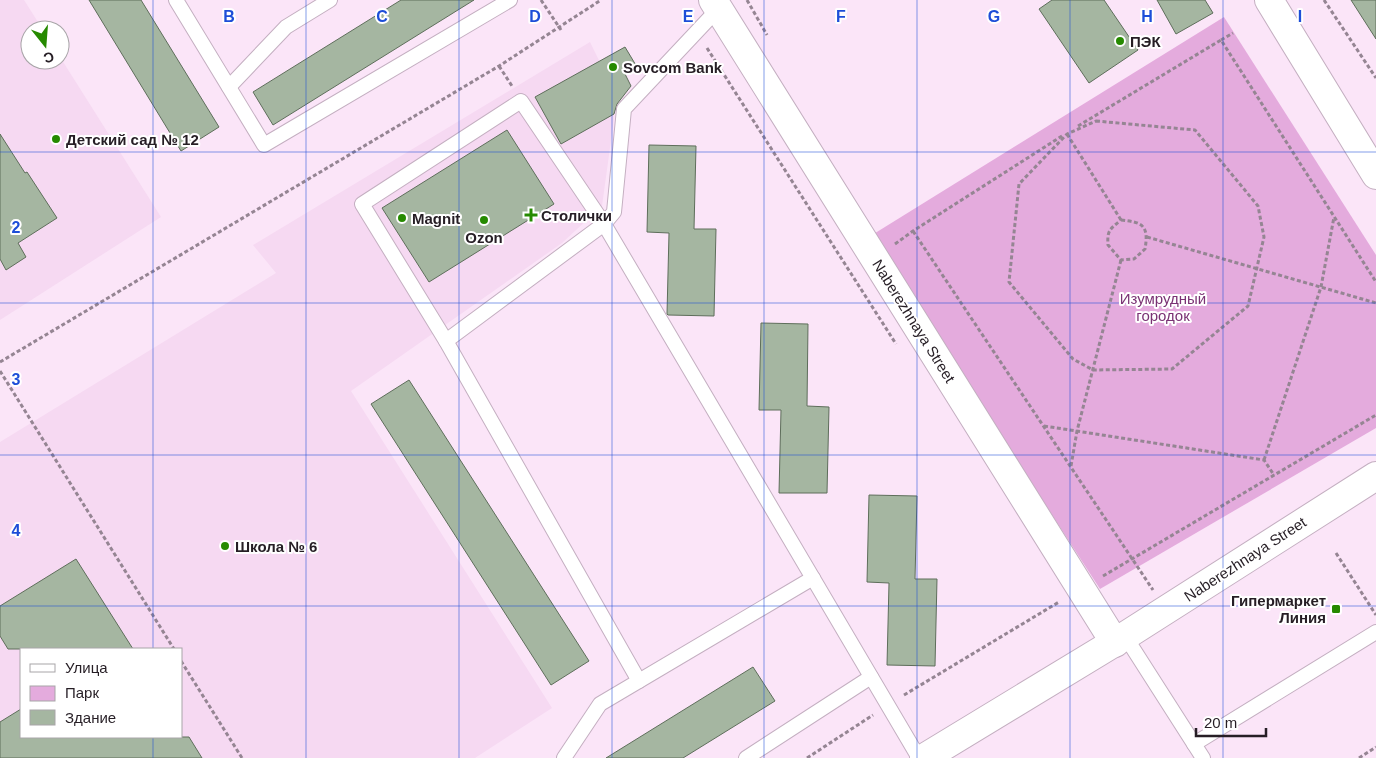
<svg xmlns="http://www.w3.org/2000/svg" width="1376" height="758" font-family="Arial,sans-serif">
	<style>
		.built { fill: #f6d9f2; fill-rule: evenodd }
		.green { fill: #e4abdd }
		.building { fill: #a5b6a1; stroke: #5e6e5b }
		.lines { fill: none; stroke-linecap: round; stroke-linejoin: round }
		.lane-casing { stroke: #c4afc1; stroke-width: 16 }
		.street-casing { stroke: #c4afc1; stroke-width: 30 }
		.secondary-casing { stroke: #c4afc1; stroke-width: 30 }
		.path { stroke: #958593; stroke-width: 3; stroke-dasharray: 4 2.5; stroke-linecap: butt }
		.lane { stroke: #fff; stroke-width: 14 }
		.street { stroke: #fff; stroke-width: 28 }
		.secondary { stroke: #fff; stroke-width: 28 }
		.grid { fill: none; stroke: #1d4ed8; stroke-width: 1; stroke-opacity: 0.55 }
		.poi-dot { fill: #268a00; stroke: #fff; stroke-width: 2 }
		.labels { text-anchor: middle; dominant-baseline: central; stroke-width: 4; stroke-linejoin: round; paint-order: stroke }
		.poi-label { font-size: 15px; font-weight: bold; fill: #261e25; stroke: #fff; text-anchor: start }
		.park-label { font-size: 15px; fill: #7a3274; stroke: #fff }
		.street-label { font-size: 15px; fill: #261e25; stroke: #fff }
		.grid-label { font-size: 16px; text-anchor: middle; font-weight: bold; fill: #1d4ed8; stroke: #fff; stroke-width: 4; stroke-linejoin: round; paint-order: stroke }
	</style>
	<rect width="100%" height="100%" fill="#fbe5f8"/>
	<g class="built">
		<path d="M 0,0 L 24,0 L 43,30 L 30,30 L 30,60 L 60,60 L 60,57 L 161,217 L 0,320 Z"/>
		<path d="M 590,42 L 617,97 L 602,206 L 562,243 L 351,391 L 552,708 L 475,758 L 0,758 L 0,442 L 276,273 L 253,245 ZM 21,649 L 181,649 L 181,737 L 21,737 Z"/>
	</g>
	<path class="green" d="M 1224,17 L 1376,255 L 1376,428 L 1100,589 L 883,254 L 872,235 Z"/>
	<g class="building">
		<path d="M 89,0 L 141,0 L 219,127 L 181,151 Z"/>
		<path d="M 401,0 L 474,0 L 273,125 L 253,92 Z"/>
		<path d="M 1052,0 L 1104,0 L 1138,50 L 1089,83 L 1039,9 Z"/>
		<path d="M 1157,0 L 1205,0 L 1213,13 L 1176,34 Z"/>
		<path d="M 1351,0 L 1376,0 L 1376,39 Z"/>
		<path d="M 625,47 L 637,67 L 625,74 L 631,86 L 617,104 L 614,114 L 561,144 L 535,97 Z"/>
		<path d="M 507,130 L 554,204 L 429,282 L 382,208 Z"/>
		<path d="M 0,134 L 25,173 L 27,172 L 57,218 L 18,243 L 26,257 L 6,270 L 0,259 Z"/>
		<path d="M 649,145 L 696,146 L 694,229 L 716,229 L 714,316 L 668,315 L 667,314 L 669,233 L 647,232 Z"/>
		<path d="M 761,323 L 808,324 L 807,406 L 829,407 L 827,493 L 779,493 L 781,410 L 759,410 Z"/>
		<path d="M 409,380 L 589,661 L 551,685 L 371,404 Z"/>
		<path d="M 869,495 L 917,496 L 915,579 L 937,579 L 935,666 L 887,665 L 889,583 L 867,582 Z"/>
		<path d="M 76,559 L 133,649 L 8,649 L 0,636 L 0,606 Z"/>
		<path d="M 753,667 L 775,701 L 683,758 L 606,758 Z"/>
		<path d="M 21,709 L 21,737 L 189,737 L 202,758 L 0,758 L 0,722 Z"/>
	</g>
	<g class="lines">
		<defs>
			<g id="lane">
				<path d="M 176,0 L 264,145 L 510,0"/>
				<path d="M 718,9 L 624,109 L 614,212 L 604,224 L 919,758"/>
				<path d="M 229,87 L 286,27 L 330,0"/>
				<path d="M 521,101 L 604,224 L 446,341 L 362,204 Z"/>
				<path d="M 446,341 L 639,681"/>
				<path d="M 1125,636 L 1203,758"/>
				<path d="M 1194,744 L 1376,632"/>
				<path d="M 564,758 L 600,704 L 813,578"/>
				<path d="M 746,758 L 871,677"/>
			</g>
			<path id="street" d="M 713,0 L 1115,643"/>
			<g id="secondary">
				<path d="M 1269,0 L 1376,175"/>
				<path d="M 924,758 L 1125,636 L 1376,476"/>
			</g>
		</defs>
		<use href="#lane" class="lane-casing"/>
		<use href="#street" class="street-casing"/>
		<use href="#secondary" class="secondary-casing"/>
		<g class="path">
			<path d="M 541,0 L 561,30"/>
			<path d="M 747,0 L 767,35"/>
			<path d="M 1324,0 L 1376,78"/>
			<path d="M 1221,40 L 1233,33"/>
			<path d="M 707,48 L 896,344"/>
			<path d="M 499,66 L 512,86"/>
			<path d="M 1096,121 L 1195,130 L 1258,206 L 1264,237 L 1248,306 L 1172,369 L 1093,370 L 1073,359 L 1009,282 L 1019,184 L 1067,134 Z"/>
			<path d="M 1078,126 L 1221,40 L 1376,282"/>
			<path d="M 1067,134 L 1121,220"/>
			<path d="M 1121,220 C 1143,222 1149,226 1145,249 L 1134,259 L 1121,260 L 1108,245 C 1107,230 1110,229 1121,220 Z"/>
			<path d="M 913,231 L 1153,590"/>
			<path d="M 1147,237 L 1376,303"/>
			<path d="M 895,244 L 913,231 L 1062,136"/>
			<path d="M 0,362 L 499,66 L 601,0"/>
			<path d="M 0,371 L 174,649"/>
			<path d="M 1044,426 L 1264,460 L 1274,475"/>
			<path d="M 1264,460 L 1321,287 L 1334,217"/>
			<path d="M 1071,466 L 1077,431 L 1121,260"/>
			<path d="M 1336,553 L 1376,615"/>
			<path d="M 1103,576 L 1376,415"/>
			<path d="M 181,661 L 242,758"/>
			<path d="M 904,695 L 1059,602"/>
			<path d="M 807,758 L 873,715"/>
			<path d="M 1359,758 L 1376,747"/>
		</g>
		<use href="#lane" class="lane"/>
		<use href="#street" class="street"/>
		<use href="#secondary" class="secondary"/>
	</g>
	<path class="grid" d="M 153,0 L 153,649M 306,0 L 306,758M 459,0 L 459,758M 612,0 L 612,758M 764,0 L 764,758M 917,0 L 917,758M 1070,0 L 1070,758M 1223,0 L 1223,758M 0,152 L 1376,152M 0,303 L 1376,303M 0,455 L 1376,455M 0,606 L 1376,606M 153,737 L 153,758"/>
	<g class="poi-dot">
		<circle cx="1120" cy="41" r="5"/>
		<circle cx="613" cy="67" r="5"/>
		<circle cx="56" cy="139" r="5"/>
		<path d="M528.5 207.5h5v5h5v5h-5v5h-5v-5h-5v-5h5z"/>
		<circle cx="402" cy="218" r="5"/>
		<circle cx="484" cy="220" r="5"/>
		<circle cx="225" cy="546" r="5"/>
		<rect x="1331" y="604" width="10" height="10" rx="2.5"/>
	</g>
	<g class="labels">
		<g class="poi-label">
			<text x="1130" y="41">ПЭК</text>
			<text x="623" y="67">Sovcom Bank</text>
			<text x="66" y="139">Детский сад № 12</text>
			<text x="541" y="215">Столички</text>
			<text x="412" y="218">Magnit</text>
			<text x="484" y="237" text-anchor="middle">Ozon</text>
			<text x="235" y="546">Школа № 6</text>
			<text x="1326" y="600" text-anchor="end">Гипермаркет<tspan x="1326" dy="17">Линия</tspan></text>
		</g>
		<g class="park-label">
			<text x="1163" y="298">Изумрудный<tspan x="1163" dy="17">городок</tspan></text>
		</g>
		<g class="street-label">
			<text transform="translate(914 321) rotate(58)">Naberezhnaya Street</text>
			<text transform="translate(1245 559) rotate(-33)">Naberezhnaya Street</text>
		</g>
	</g>
	<g class="grid-label">
		<text x="229" y="22">B</text>
		<text x="382" y="22">C</text>
		<text x="535" y="22">D</text>
		<text x="688" y="22">E</text>
		<text x="841" y="22">F</text>
		<text x="994" y="22">G</text>
		<text x="1147" y="22">H</text>
		<text x="1300" y="22">I</text>
		<text x="16" y="233">2</text>
		<text x="16" y="385">3</text>
		<text x="16" y="536">4</text>
	</g>
	<rect x="20" y="648" width="162" height="90" fill="#ffffff" stroke="#a8a5a8"/>
	<rect x="30" y="664" width="25" height="8" fill="#ffffff" stroke="#a8a5a8"/>
	<text x="65" y="673" font-size="15" fill="#261e25">Улица</text>
	<rect x="30" y="686" width="25" height="15" fill="#e4abdd" stroke="#a8a5a8"/>
	<text x="65" y="698" font-size="15" fill="#261e25">Парк</text>
	<rect x="30" y="710" width="25" height="15" fill="#a5b6a1" stroke="#a8a5a8"/>
	<text x="65" y="723" font-size="15" fill="#261e25">Здание</text>
	<g transform="translate(45 45) rotate(163)"><circle r="24" fill="#ffffff" stroke="#a8a5a8"/>
	<path d="M0-4L9 19L0 12L-9 19Z" fill="#268a00"/>
	<text y="-8" font-size="14" font-weight="bold" text-anchor="middle" fill="#261e25">С</text>
	</g>
	<path d="M1196 728v8h70v-8" fill="none" stroke="#261e25" stroke-width="2.5"/>
	<text x="1204" y="728" font-size="15" fill="#261e25" stroke="#ffffff" stroke-width="4" paint-order="stroke">20 m</text>
</svg>
